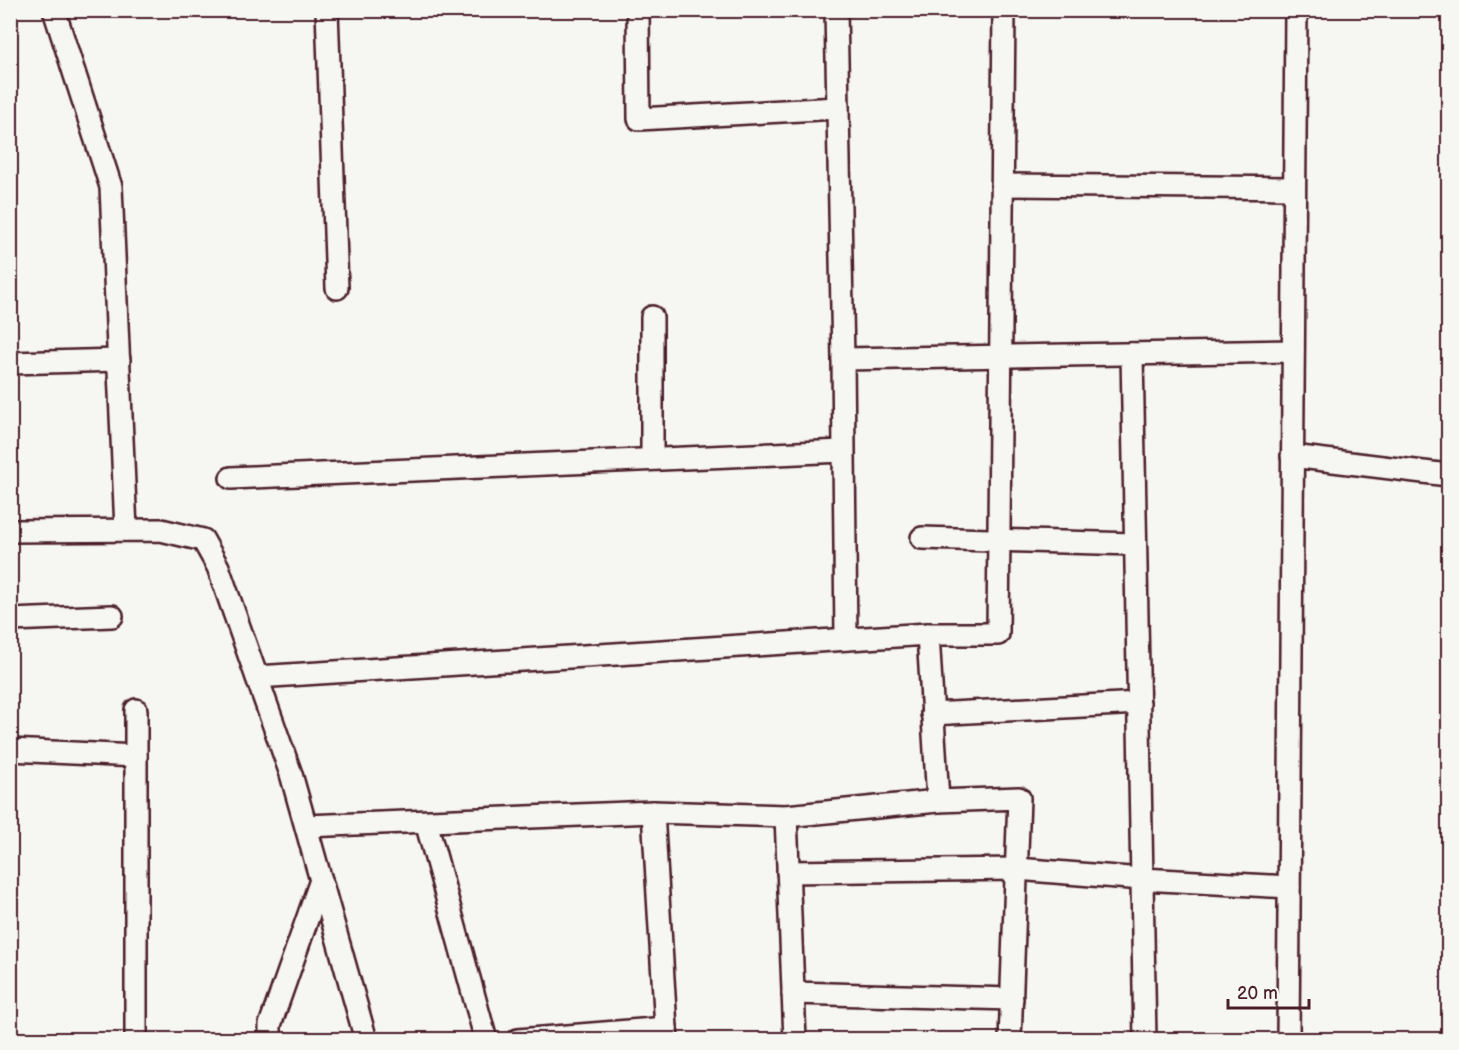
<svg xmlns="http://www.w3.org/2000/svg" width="1459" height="1050" font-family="'Balsamiq Sans',sans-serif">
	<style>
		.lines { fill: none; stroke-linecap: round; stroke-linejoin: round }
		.minor-casing { stroke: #4a1f2b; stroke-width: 26 }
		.minor { stroke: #f6f6f2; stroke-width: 21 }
	</style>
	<rect width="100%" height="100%" fill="#f6f6f2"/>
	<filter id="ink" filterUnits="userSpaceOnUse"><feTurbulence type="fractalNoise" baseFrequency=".0167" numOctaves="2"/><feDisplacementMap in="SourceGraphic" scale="12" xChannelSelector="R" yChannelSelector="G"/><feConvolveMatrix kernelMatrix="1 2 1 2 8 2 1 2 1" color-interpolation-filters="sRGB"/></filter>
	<g filter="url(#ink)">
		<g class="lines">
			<defs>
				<g id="minor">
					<path d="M 54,10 L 111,187 L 126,530"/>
					<path d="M 327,10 L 337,288"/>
					<path d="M 638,10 L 639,119 L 838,108"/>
					<path d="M 836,10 L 843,359 L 846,639"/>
					<path d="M 1002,185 L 1294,188"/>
					<path d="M 1132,354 L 1145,1040"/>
					<path d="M 843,359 L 1293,351"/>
					<path d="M 10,363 L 119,360"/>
					<path d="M 1292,456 L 1448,475"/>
					<path d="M 652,459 L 652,317"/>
					<path d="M 231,478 L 843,451"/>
					<path d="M 10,531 L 161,530 L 203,540 L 218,567 L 291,774 L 366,1040"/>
					<path d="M 922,538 L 1135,544"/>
					<path d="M 10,620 L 112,616"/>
					<path d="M 928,634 L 998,634 L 1004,10"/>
					<path d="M 257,677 L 928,634 L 938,801"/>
					<path d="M 932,714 L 1139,703"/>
					<path d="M 10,750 L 136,756"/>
					<path d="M 653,812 L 666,1028"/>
					<path d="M 786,816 L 795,1040"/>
					<path d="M 426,822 L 486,1040"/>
					<path d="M 306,826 L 653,812 L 786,816 L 938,801 L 1019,798 L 1010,1040"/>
					<path d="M 788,872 L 1017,869 L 1142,879 L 1289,887"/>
					<path d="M 793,993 L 1012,999"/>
					<path d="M 136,1040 L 136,710"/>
					<path d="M 270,1040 L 270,1025 L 321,880"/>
					<path d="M 518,1040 L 666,1028 L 667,1040"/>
					<path d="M 1288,1040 L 1296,10"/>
				</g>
			</defs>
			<use href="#minor" class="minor-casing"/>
			<use href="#minor" class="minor"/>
		</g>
	</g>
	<rect width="1459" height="1050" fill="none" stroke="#f6f6f2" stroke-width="36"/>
	<rect x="18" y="18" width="1423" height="1014" fill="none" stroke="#4a1f2b" stroke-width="2" filter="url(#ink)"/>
	<path d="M1228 999v9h81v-9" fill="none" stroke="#4a1f2b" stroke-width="3"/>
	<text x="1237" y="999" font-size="18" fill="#4a1f2b" stroke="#f6f6f2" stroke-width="4.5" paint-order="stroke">20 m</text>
</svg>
